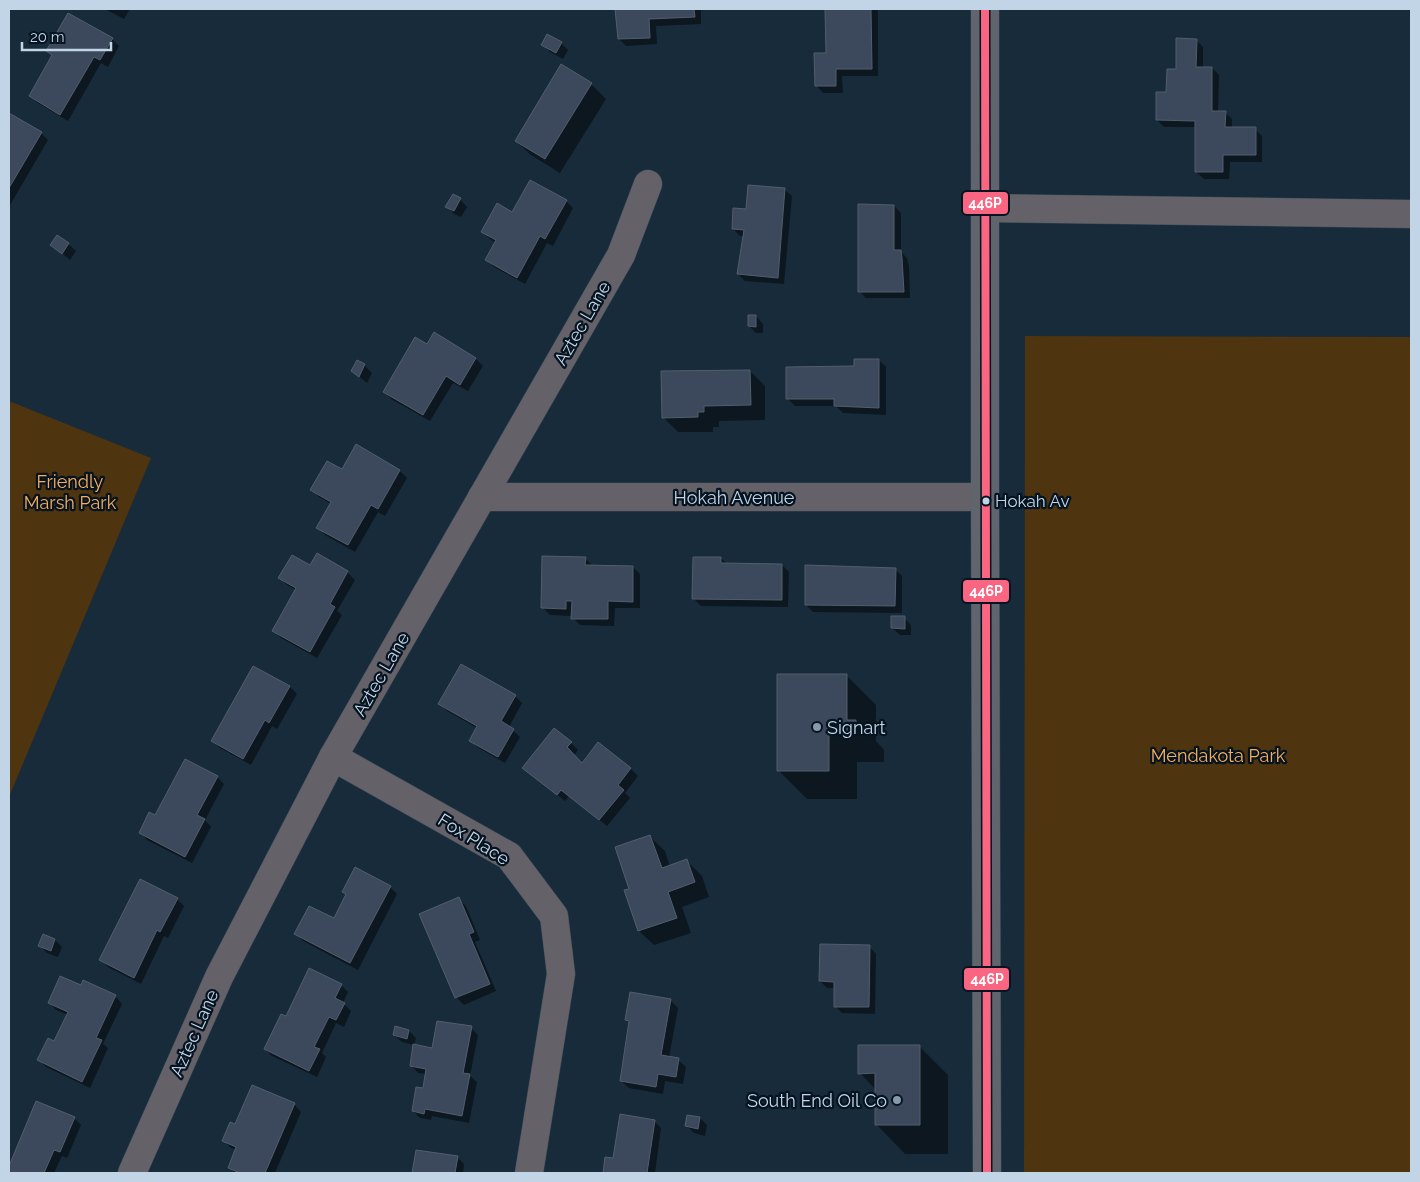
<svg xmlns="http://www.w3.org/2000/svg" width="1420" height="1182" font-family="Raleway,sans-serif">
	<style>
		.green { fill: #4e340f }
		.shadow { fill: #0007 }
		.building { fill: #3c495c; stroke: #525e6d }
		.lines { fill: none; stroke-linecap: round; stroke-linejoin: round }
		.minor-casing { stroke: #364553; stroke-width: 29 }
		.major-casing { stroke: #364553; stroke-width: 29 }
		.minor { stroke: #646268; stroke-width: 28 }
		.major { stroke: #60646c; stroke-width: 28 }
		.bus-1-casing { stroke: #061320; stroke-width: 11 }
		.bus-1 { stroke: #fa6682; stroke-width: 8 }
		.bus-dot { fill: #c2d5e7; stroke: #061320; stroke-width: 2 }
		.poi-dot { fill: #869aaa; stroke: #061320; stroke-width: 2 }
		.labels { text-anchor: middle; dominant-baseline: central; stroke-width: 4.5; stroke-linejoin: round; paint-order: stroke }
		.bus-label { font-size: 17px; fill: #c2d5e7; stroke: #061320; text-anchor: start }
		.street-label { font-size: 18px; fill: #c2d5e7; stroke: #061320 }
		.park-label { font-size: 18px; fill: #f8af5b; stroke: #061320 }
		.poi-label { font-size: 18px; fill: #c2d5e7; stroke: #061320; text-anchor: start }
		.line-badge { stroke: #061320; stroke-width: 2 }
		.badge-label { font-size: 14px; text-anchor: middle; font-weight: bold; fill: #fff }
	</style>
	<rect width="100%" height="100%" fill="#182b3a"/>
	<g class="green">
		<path d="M 1025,336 L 1411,337 L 1411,1173 L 1024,1173 Z"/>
		<path d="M 9,401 L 151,458 L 9,797 Z"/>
	</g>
	<g class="shadow">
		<path d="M 105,9 L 130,9 L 124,19 Z"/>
		<path d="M 616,9 L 701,9 L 701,24 L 656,26 L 657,44 L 626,46 L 619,39 Z"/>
		<path d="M 826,9 L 875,9 L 878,11 L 878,76 L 842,76 L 843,93 L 823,93 L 816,85 L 827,54 Z"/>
		<path d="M 112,39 L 119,46 L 108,67 L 101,63 L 68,121 L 38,103 L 31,96 L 53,56 L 47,51 Z"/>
		<path d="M 1196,40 L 1203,47 L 1203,68 L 1212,68 L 1219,75 L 1218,112 L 1225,112 L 1232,119 L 1232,128 L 1255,129 L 1262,136 L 1262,162 L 1230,162 L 1229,179 L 1204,179 L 1196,172 L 1196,127 L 1164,127 L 1157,120 L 1177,70 Z"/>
		<path d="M 561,43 L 568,50 L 563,59 L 550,52 L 543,45 Z"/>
		<path d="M 591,84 L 606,99 L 560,173 L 531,155 L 516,141 Z"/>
		<path d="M 9,114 L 41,133 L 48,140 L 9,207 Z"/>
		<path d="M 784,189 L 792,196 L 784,284 L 745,281 L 738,274 L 744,236 L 740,236 L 733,229 L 747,211 Z"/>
		<path d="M 460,199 L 467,207 L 461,217 L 454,214 L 447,207 Z"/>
		<path d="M 566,201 L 573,208 L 553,246 L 547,243 L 525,284 L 494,267 L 486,260 L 496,243 L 490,239 L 483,232 L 513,214 Z"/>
		<path d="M 894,206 L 901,213 L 901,252 L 907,258 L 909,266 L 910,298 L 866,298 L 859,291 Z"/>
		<path d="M 68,244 L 76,251 L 70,260 L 52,245 Z"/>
		<path d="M 756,316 L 763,324 L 763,333 L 756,333 L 749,326 Z"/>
		<path d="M 435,334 L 476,359 L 483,366 L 468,391 L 453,383 L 430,421 L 391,399 L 384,391 L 428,346 Z"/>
		<path d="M 879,360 L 886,367 L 886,415 L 843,413 L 836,406 L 795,406 L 788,399 L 855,368 Z"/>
		<path d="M 357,362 L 365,366 L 372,373 L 367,383 L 353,371 Z"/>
		<path d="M 750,371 L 765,386 L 765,420 L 719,421 L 719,427 L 713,427 L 713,432 L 678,432 L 663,417 Z"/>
		<path d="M 356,446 L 400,471 L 407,478 L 385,516 L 378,512 L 355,552 L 325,535 L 318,527 L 331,504 L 319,497 L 312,489 L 342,471 Z"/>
		<path d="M 317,555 L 347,572 L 355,580 L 337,611 L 342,615 L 317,658 L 281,638 L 273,630 L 296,590 L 287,585 L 280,578 L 310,566 Z"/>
		<path d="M 585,558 L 593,566 L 633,567 L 640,574 L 640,608 L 615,608 L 614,626 L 580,625 L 573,618 L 573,616 L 550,615 L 543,608 Z"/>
		<path d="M 721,558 L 727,564 L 782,565 L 789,572 L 788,607 L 701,606 L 694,599 Z"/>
		<path d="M 895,569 L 902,576 L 902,613 L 813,612 L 806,605 Z"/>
		<path d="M 904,618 L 911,625 L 911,635 L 900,635 L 892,628 Z"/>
		<path d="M 462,665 L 515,696 L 522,703 L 509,727 L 520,737 L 505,763 L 477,747 L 470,740 L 477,728 L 447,711 L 440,704 Z"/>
		<path d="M 254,667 L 290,687 L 297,694 L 277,729 L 272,726 L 251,765 L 220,748 L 213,741 Z"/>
		<path d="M 847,676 L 876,705 L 876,741 L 884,750 L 884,762 L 857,762 L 857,799 L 807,799 L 778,770 Z"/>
		<path d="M 571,743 L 578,750 L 574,755 L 582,765 L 599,744 L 631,769 L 638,776 L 625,793 L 630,798 L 607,826 L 569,796 L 565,801 L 524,768 Z"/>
		<path d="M 217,777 L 224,784 L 205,820 L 211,827 L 192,863 L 147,840 L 140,832 L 156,817 Z"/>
		<path d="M 650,837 L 665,851 L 670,867 L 687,861 L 702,876 L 709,897 L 682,907 L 691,933 L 654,945 L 639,931 Z"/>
		<path d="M 390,887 L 397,894 L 358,970 L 303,941 L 296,934 L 334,920 L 347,895 L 343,892 Z"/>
		<path d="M 177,899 L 184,906 L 168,938 L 164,936 L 141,984 L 108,967 L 101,960 Z"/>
		<path d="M 458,899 L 466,906 L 480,940 L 475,942 L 496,991 L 464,1005 L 457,998 L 421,915 Z"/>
		<path d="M 55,940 L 62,947 L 58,957 L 47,953 L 40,946 Z"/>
		<path d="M 869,946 L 876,954 L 875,1014 L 842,1013 L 835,1006 L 835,988 L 827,988 L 820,981 Z"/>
		<path d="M 341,985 L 348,992 L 343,1003 L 351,1011 L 344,1027 L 336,1023 L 322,1053 L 326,1057 L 317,1077 L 272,1056 L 265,1049 L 286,1018 Z"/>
		<path d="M 81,987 L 115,996 L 122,1004 L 103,1044 L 108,1048 L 90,1088 L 46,1067 L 39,1060 L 55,1042 L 68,1015 L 56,1010 L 49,1002 Z"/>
		<path d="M 670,1000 L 678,1008 L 669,1058 L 678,1060 L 686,1067 L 683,1084 L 665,1081 L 663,1094 L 629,1088 L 621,1081 L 630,1024 L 626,1020 Z"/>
		<path d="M 471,1028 L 478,1035 L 470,1076 L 477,1082 L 469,1123 L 432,1116 L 431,1120 L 420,1118 L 413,1111 L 424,1089 L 427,1074 L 418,1073 L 411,1065 L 433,1049 Z"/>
		<path d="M 409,1031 L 416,1038 L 414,1045 L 402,1042 L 394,1035 Z"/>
		<path d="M 919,1046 L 948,1075 L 948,1154 L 905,1154 L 877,1125 L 876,1090 L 860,1073 Z"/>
		<path d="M 37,1102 L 74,1118 L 81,1125 L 67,1158 L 62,1156 L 54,1173 L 9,1173 L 9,1169 Z"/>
		<path d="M 294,1104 L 301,1112 L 275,1173 L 235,1173 L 229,1168 L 236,1150 L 231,1148 L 224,1141 L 236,1126 Z"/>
		<path d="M 688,1116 L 700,1118 L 707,1125 L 705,1136 L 694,1133 L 687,1126 Z"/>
		<path d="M 654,1121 L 661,1128 L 655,1173 L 604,1173 L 607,1159 L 614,1160 Z"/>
		<path d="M 417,1152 L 457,1157 L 464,1164 L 463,1173 L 414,1173 Z"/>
	</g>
	<g class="building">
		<path d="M 615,9 L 694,9 L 695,17 L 649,19 L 650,38 L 618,39 Z"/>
		<path d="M 825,9 L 871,9 L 872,69 L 836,69 L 836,86 L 815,86 L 814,53 L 826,53 Z"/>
		<path d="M 68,13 L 113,38 L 100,60 L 94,57 L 60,115 L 29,96 L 52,55 L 46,51 Z"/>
		<path d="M 547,34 L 562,42 L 556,53 L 541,45 Z"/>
		<path d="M 1176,38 L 1197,39 L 1196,67 L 1212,67 L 1212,111 L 1226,111 L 1225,127 L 1256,127 L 1256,155 L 1223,155 L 1223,172 L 1195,172 L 1195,121 L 1156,120 L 1156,92 L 1166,92 L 1167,69 L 1176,69 Z"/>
		<path d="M 561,64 L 592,83 L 545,159 L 515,141 Z"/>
		<path d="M 9,113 L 42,132 L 9,188 Z"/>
		<path d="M 530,180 L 567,200 L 545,239 L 540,236 L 517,278 L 485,260 L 496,240 L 481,232 L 497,203 L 512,212 Z"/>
		<path d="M 748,185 L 785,188 L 778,278 L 737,274 L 744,230 L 732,229 L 733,208 L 746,209 Z"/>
		<path d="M 453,194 L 461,198 L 454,211 L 445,207 Z"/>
		<path d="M 858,204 L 894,205 L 894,250 L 901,250 L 902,258 L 904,292 L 858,292 Z"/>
		<path d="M 57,235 L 69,243 L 62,254 L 50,245 Z"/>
		<path d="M 748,315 L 756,315 L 756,327 L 748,326 Z"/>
		<path d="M 434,332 L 476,358 L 460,385 L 446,376 L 423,415 L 383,392 L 415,337 L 427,344 Z"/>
		<path d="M 854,359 L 879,359 L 879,408 L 834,406 L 834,399 L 786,399 L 786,367 L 854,366 Z"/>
		<path d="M 357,360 L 365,364 L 359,377 L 351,371 Z"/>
		<path d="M 750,370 L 751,405 L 704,406 L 704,412 L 698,412 L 698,417 L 662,418 L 661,371 Z"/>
		<path d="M 356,444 L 400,470 L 378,509 L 371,505 L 348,545 L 316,528 L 331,502 L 310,490 L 327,461 L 342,469 Z"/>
		<path d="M 317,553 L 348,571 L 330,604 L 335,607 L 310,652 L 272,631 L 296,588 L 278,578 L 292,555 L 310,565 Z"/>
		<path d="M 542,556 L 586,557 L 585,565 L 633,566 L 633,602 L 608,601 L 608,619 L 571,619 L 572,601 L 566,601 L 566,609 L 541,608 Z"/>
		<path d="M 693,557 L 721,557 L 721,563 L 782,564 L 782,600 L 692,599 Z"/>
		<path d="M 805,565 L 896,568 L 895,606 L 805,605 Z"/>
		<path d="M 891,616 L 905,616 L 905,629 L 891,628 Z"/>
		<path d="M 461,664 L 516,695 L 501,721 L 514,729 L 498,757 L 469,741 L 477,726 L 438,704 Z"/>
		<path d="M 253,666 L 290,686 L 269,723 L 265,720 L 243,759 L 211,741 Z"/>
		<path d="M 777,674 L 847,674 L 847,720 L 856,720 L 856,734 L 829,734 L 829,771 L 777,771 Z"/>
		<path d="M 554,728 L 572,742 L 567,747 L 582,763 L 598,742 L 631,768 L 618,785 L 624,790 L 599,820 L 561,790 L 557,795 L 522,768 Z"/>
		<path d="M 185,759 L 218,776 L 197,815 L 205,819 L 185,857 L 139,833 L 149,812 L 155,815 Z"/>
		<path d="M 650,835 L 662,868 L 687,859 L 695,882 L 668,892 L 677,918 L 638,931 L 624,890 L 629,889 L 615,847 Z"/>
		<path d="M 355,867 L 391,886 L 350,963 L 294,934 L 309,906 L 334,918 L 346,894 L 342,892 Z"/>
		<path d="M 140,879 L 178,898 L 160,932 L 157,930 L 134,978 L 99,960 Z"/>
		<path d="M 459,897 L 474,932 L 469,934 L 490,984 L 455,998 L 419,914 Z"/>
		<path d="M 43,934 L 55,939 L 51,951 L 38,946 Z"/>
		<path d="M 820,944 L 870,945 L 869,1007 L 834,1007 L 834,982 L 819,981 Z"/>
		<path d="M 309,968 L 342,984 L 335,998 L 345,1003 L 336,1020 L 329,1017 L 314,1047 L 320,1049 L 309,1071 L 264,1049 L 281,1014 L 286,1016 Z"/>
		<path d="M 60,976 L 81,985 L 83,980 L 116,995 L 96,1038 L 102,1040 L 82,1082 L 37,1060 L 48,1038 L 54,1041 L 68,1012 L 48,1003 Z"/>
		<path d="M 630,992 L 671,999 L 661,1055 L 679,1058 L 676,1077 L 658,1074 L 656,1087 L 620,1081 L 629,1021 L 625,1020 Z"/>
		<path d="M 437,1021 L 472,1026 L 463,1073 L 470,1074 L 462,1116 L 425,1109 L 424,1114 L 412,1111 L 416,1087 L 423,1088 L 426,1069 L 410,1066 L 413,1044 L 432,1048 Z"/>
		<path d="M 395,1026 L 409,1030 L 407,1039 L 393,1035 Z"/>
		<path d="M 858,1045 L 920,1045 L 920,1125 L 875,1125 L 875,1073 L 858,1074 Z"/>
		<path d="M 252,1085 L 295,1103 L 265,1173 L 240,1173 L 228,1168 L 236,1147 L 222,1141 L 230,1122 L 235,1124 Z"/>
		<path d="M 36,1101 L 75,1117 L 60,1152 L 54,1150 L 44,1173 L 9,1173 L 9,1166 Z"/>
		<path d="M 620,1114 L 655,1120 L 647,1173 L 603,1173 L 605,1157 L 613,1158 Z"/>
		<path d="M 687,1115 L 700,1117 L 698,1129 L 685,1126 Z"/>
		<path d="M 416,1150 L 458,1156 L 455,1173 L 412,1173 Z"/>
	</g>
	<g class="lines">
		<defs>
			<g id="minor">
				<path d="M 985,208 L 1411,214"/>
				<path d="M 482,497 L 985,497"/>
				<path d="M 333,757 L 509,856 L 554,916 L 561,974 L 529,1173"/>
				<path d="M 132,1173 L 219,977 L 333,757 L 621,255 L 648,184"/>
			</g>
			<path id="major" d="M 985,9 L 985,497 L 987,1173"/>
		</defs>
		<use href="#minor" class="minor-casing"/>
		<use href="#major" class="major-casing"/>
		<use href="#minor" class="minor"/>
		<use href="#major" class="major"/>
		<defs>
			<path id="bus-1" d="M 985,9 L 987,1173"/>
		</defs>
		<use href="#bus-1" class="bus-1-casing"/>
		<use href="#bus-1" class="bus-1"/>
	</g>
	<circle class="bus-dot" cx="986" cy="501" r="4.5"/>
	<g class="poi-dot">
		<circle cx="817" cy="727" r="5"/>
		<circle cx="897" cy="1100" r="5"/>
	</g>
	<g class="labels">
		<g class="bus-label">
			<text x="995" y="501">Hokah Av</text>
		</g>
		<g class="street-label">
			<text transform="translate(582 323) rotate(-60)">Aztec Lane</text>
			<text x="734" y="497">Hokah Avenue</text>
			<text transform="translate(381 674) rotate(-60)">Aztec Lane</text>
			<text transform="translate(474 839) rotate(32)">Fox Place</text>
			<text transform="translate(194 1033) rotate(-66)">Aztec Lane</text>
		</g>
		<g class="park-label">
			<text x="70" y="481">Friendly<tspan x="70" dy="21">Marsh Park</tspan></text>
			<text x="1218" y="755">Mendakota Park</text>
		</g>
		<g class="poi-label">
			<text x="827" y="727">Signart</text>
			<text x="887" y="1100" text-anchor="end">South End Oil Co</text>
		</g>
	</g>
	<g class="line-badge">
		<rect x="962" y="191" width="47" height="24" rx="5" fill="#fa6682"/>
		<rect x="962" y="579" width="48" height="24" rx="5" fill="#fa6682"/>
		<rect x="963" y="967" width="47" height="24" rx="5" fill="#fa6682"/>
	</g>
	<g class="badge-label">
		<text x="985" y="208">446P</text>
		<text x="986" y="596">446P</text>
		<text x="987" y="984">446P</text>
	</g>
	<rect width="1420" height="1182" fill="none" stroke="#c2d5e7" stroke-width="20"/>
	<path d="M22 42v8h89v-8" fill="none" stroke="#c2d5e7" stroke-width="2.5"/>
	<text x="30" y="42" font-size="15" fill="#c2d5e7" stroke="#061320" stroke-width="4" paint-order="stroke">20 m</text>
</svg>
